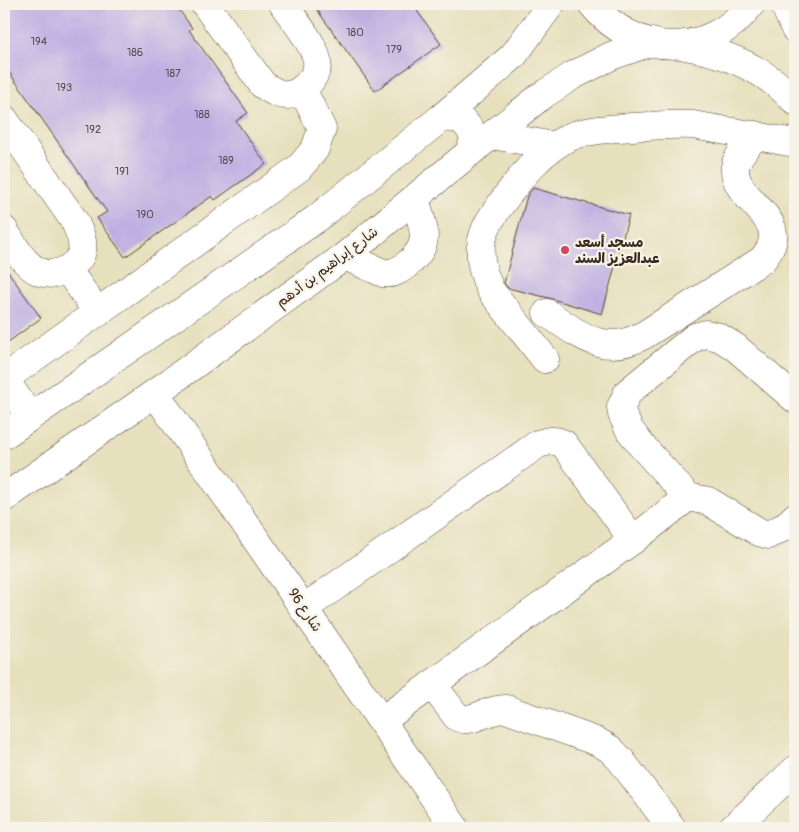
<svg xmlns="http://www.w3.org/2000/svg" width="799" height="832" font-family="Pangolin,'Playpen Sans Arabic',sans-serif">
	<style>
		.building { fill: #beafe2 }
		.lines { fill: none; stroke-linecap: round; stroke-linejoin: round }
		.minor-casing { stroke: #554536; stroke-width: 29 }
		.minor { stroke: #fff; stroke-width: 28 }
		.poi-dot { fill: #d1495b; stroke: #f7f3e8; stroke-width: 2 }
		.labels { text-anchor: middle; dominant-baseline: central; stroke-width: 4.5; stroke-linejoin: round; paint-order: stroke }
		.number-label { font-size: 11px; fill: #5c4b4f }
		.poi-label { font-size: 14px; font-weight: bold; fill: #3b2a1e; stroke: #f7f3e8; text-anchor: start }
		.street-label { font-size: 14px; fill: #3b2a1e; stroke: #f7f3e8 }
	</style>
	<rect width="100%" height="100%" fill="#f7f3e8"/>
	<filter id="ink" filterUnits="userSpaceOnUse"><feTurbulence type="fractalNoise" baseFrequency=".02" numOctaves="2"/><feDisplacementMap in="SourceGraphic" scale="10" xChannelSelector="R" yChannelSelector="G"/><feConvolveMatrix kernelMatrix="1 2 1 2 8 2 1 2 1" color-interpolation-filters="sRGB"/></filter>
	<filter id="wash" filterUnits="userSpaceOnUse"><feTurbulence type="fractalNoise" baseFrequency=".0096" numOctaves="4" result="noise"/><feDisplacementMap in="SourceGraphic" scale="20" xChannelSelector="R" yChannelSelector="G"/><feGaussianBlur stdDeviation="1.12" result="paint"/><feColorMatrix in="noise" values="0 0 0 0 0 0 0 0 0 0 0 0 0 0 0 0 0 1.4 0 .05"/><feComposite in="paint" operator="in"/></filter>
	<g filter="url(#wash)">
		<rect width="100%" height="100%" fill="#e7e0bd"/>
		<g id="blocks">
			<g class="building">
				<path d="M 4,4 L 175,4 L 192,28 L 189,30 L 248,113 L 236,121 L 266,164 L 215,200 L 212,196 L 125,257 L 97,218 L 107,212 L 4,65 Z"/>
				<path d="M 313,4 L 412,4 L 441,44 L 375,91 Z"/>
				<path d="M 533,188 L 629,215 L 602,314 L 549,298 L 508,288 L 504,283 L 527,196 Z"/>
				<path d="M 4,266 L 41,318 L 4,345 Z"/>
			</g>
		</g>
	</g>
	<g filter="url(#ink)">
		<use href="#blocks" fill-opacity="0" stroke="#554536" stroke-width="1"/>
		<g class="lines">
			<defs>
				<g id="minor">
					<path d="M 205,4 L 263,85 C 271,90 278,95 287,95 C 304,94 322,72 316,56 C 309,37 294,20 283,4"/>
					<path d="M 592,4 C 635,57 709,60 751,4"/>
					<path d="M 784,4 L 795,29"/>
					<path d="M 685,46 C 727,53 765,69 795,101"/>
					<path d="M 441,118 C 462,117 465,120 475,138 L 469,153"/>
					<path d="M 4,119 L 75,222 C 79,232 84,240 82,251 C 78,268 53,279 38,271 C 23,264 13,244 4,230"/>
					<path d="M 492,135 L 554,146"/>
					<path d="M 345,256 L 383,273 C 392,274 397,272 405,266 C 434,244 423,229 415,198"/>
					<path d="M 67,269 L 98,313"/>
					<path d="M 547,313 C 580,335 604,357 644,335 L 762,260 C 799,218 732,203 735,167 C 737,155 749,144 756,135"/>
					<path d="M 545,359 L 491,291 C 483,275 478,258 482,240 C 486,223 496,211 506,197 C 525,172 543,149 572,136 C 591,129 612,129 632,127 C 652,126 672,124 693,125 L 795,143"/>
					<path d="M 4,378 L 30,417"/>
					<path d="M 4,379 L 299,168 L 315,149 L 322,129 L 302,89"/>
					<path d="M 155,393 L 455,828"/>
					<path d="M 795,399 L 735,347 L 719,337 L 706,334 L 695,337 L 628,392 L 621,407 L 622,414 L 629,429 L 641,445 L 688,497 L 708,501 L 759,532 L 768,535 L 784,527 L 795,517"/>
					<path d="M 4,435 L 316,219 L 441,118 L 513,56 L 551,4"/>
					<path d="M 4,498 L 155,393 L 345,256 L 469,153 L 540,97 L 572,76 L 611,56 L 651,42"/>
					<path d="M 303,609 L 538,444 C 548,441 555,439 564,444 L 633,540"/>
					<path d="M 432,684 L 457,717 C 471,725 488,708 506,709 L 598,742 L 610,749 L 620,759 L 672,828"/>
					<path d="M 381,721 L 633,540 L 688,497"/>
					<path d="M 733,828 L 795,770"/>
				</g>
			</defs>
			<use href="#minor" class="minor-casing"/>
			<use href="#minor" class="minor"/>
		</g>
	</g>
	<circle class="poi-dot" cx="565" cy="250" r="5"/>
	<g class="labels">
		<g class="number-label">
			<text x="355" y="32">180</text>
			<text x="39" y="41">194</text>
			<text x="394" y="49">179</text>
			<text x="135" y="52">186</text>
			<text x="173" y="73">187</text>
			<text x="64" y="87">193</text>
			<text x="202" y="114">188</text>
			<text x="93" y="129">192</text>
			<text x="226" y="160">189</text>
			<text x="122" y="171">191</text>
			<text x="145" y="214">190</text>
		</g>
		<g class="poi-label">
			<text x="575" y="242">مسجد أسعد<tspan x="575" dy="16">عبدالعزيز السند</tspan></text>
		</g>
		<g class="street-label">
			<text transform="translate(327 267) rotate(-37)">شارع إبراهيم بن أدهم</text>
			<text transform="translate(305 610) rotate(56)">شارع 96</text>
		</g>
	</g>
	<rect width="799" height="832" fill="none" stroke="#f7f3e8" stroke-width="20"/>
</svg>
